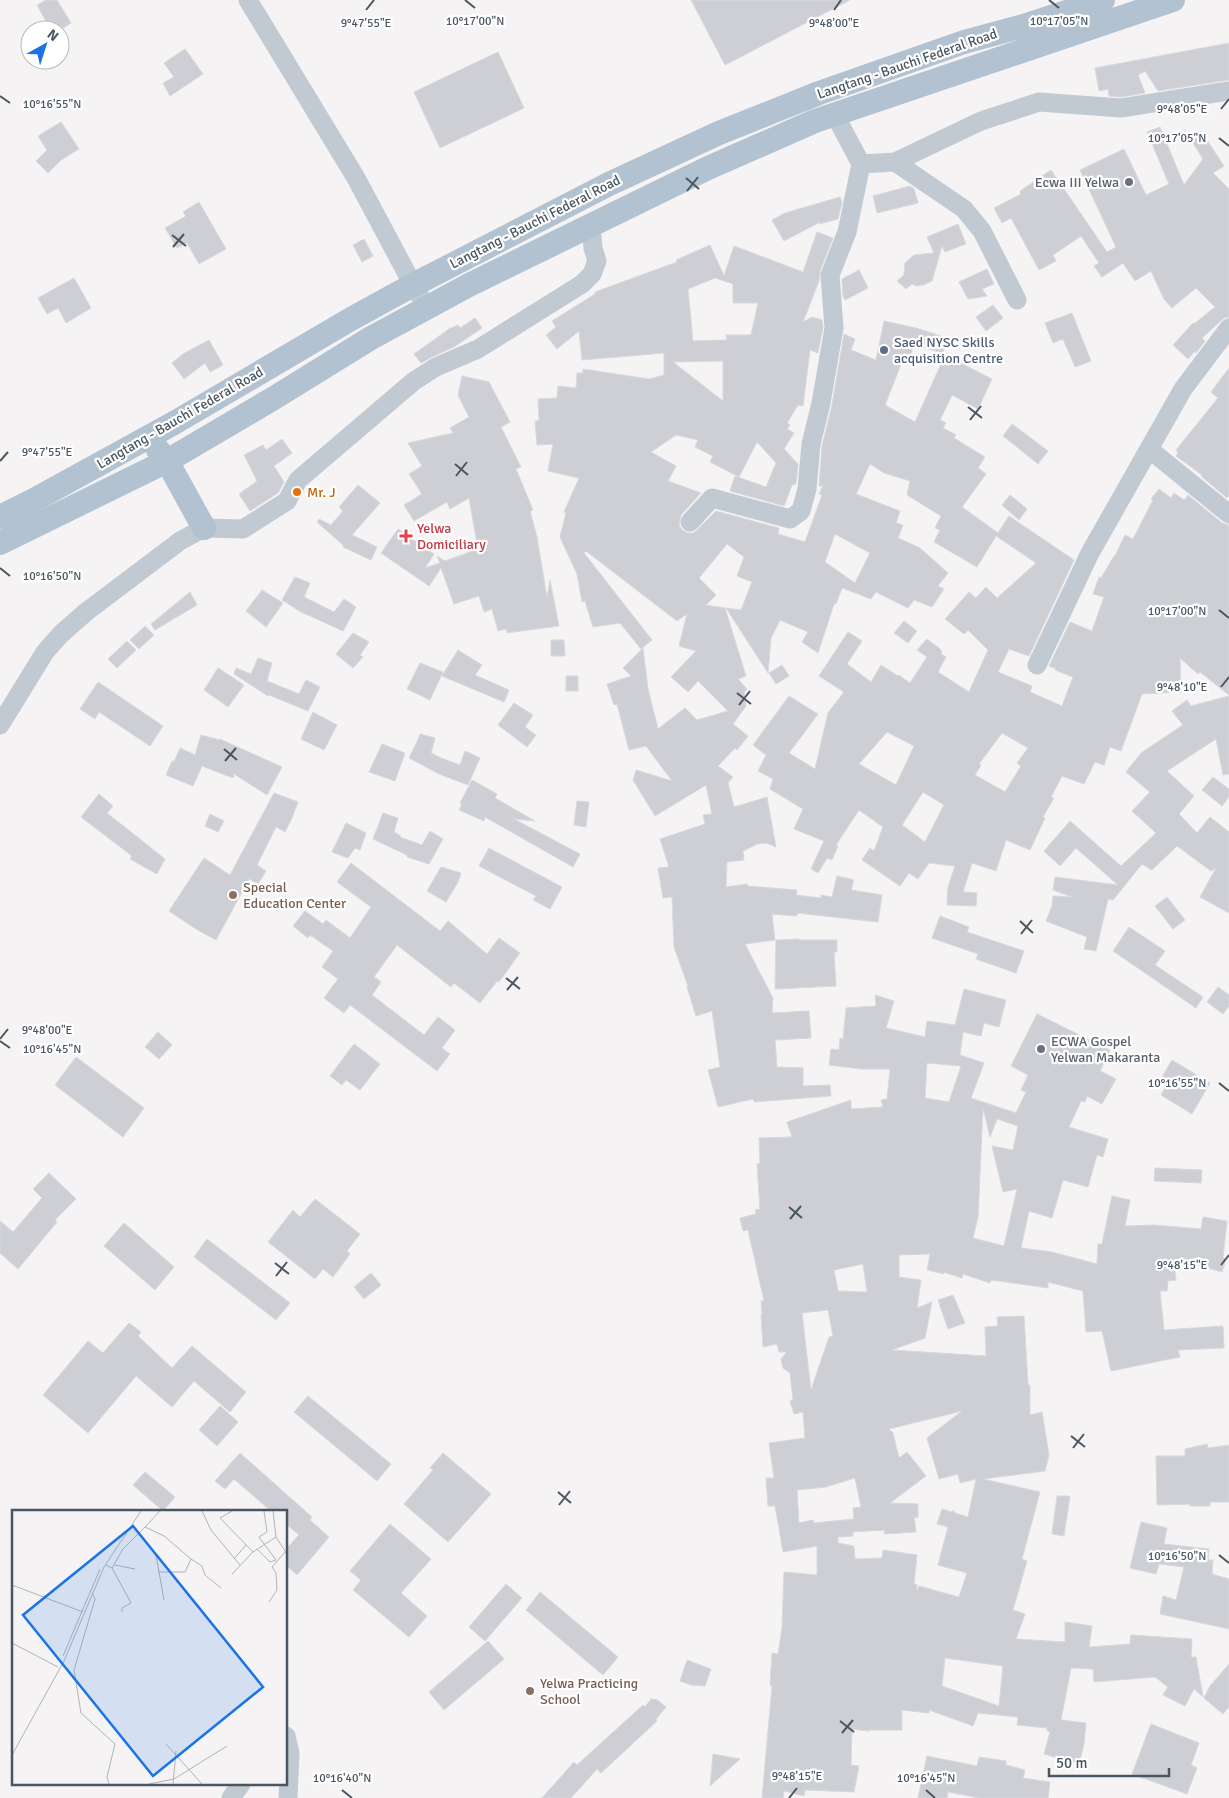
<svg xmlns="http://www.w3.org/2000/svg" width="1229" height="1798" font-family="Signika,sans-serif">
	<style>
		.building { fill: #cdcfd5; stroke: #d7d9de; fill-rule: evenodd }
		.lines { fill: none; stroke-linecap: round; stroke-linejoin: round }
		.minor { stroke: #c1cad2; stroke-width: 19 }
		.major { stroke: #b3c2d1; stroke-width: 24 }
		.ticks { fill: none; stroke: #4a5661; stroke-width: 2 }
		.worship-dot { fill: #6b7280; stroke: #fff; stroke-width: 2 }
		.service-dot { fill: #5c6f8a; stroke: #fff; stroke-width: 2 }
		.food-dot { fill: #e8710a; stroke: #fff; stroke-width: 2 }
		.health-dot { fill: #e0444e; stroke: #fff; stroke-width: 2 }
		.education-dot { fill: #8d6e63; stroke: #fff; stroke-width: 2 }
		.labels { text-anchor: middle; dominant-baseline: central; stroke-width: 4.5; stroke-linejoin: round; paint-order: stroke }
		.street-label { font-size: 14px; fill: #4a5661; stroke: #fff }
		.worship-label { font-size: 14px; fill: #5b616d; stroke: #fff; text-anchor: end }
		.service-label { font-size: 14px; fill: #4e5e75; stroke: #fff; text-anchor: start }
		.food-label { font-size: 14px; fill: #c56008; stroke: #fff; text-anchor: start }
		.health-label { font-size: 14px; fill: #be3a42; stroke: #fff; text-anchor: start }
		.education-label { font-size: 14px; fill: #785e54; stroke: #fff; text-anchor: start }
		.inset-road { fill: none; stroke: #b1b4b9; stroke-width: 1 }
		.view { fill: #1a73e8; fill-opacity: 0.15; stroke: #1a73e8; stroke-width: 2.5 }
		.inset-edge { fill: none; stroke: #4a5661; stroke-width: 2.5 }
		.ticks-label { font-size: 12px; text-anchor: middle; fill: #4a5661; stroke: #fff; stroke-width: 4.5; stroke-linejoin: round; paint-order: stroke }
	</style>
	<rect width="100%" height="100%" fill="#f5f3f3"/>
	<g class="building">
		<path d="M 46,0 L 57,0 L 71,23 L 60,30 L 51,30 L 37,5 Z"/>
		<path d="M 691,0 L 850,0 L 725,65 Z"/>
		<path d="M 1229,43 L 1229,80 L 1158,91 L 1145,71 L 1138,75 L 1145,93 L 1121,97 L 1109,96 L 1108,89 L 1099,91 L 1095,68 Z"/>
		<path d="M 185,49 L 203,74 L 170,96 L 163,83 L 174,77 L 164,63 Z"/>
		<path d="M 498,52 L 524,108 L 440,148 L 414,92 Z"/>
		<path d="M 61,122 L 79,149 L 61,160 L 48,173 L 36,161 L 47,150 L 38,136 Z"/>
		<path d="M 1160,127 L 1184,185 L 1203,159 L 1190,138 L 1201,131 L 1224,166 L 1213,173 L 1229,189 L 1229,317 L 1224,318 L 1202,338 L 1205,341 L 1196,353 L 1195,351 L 1188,359 L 1173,345 L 1193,323 L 1194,324 L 1215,307 L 1196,288 L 1172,308 L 1164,299 L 1151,271 L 1135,281 L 1123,263 L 1102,277 L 1094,266 L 1099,263 L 1081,236 L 1053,255 L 1056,261 L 1039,270 L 1011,218 L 1002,223 L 994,208 L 1021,194 L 1020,191 L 1051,170 L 1107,252 L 1116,247 L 1080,170 L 1124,149 L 1146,195 L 1169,184 L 1147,132 Z"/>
		<path d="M 910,186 L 914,189 L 918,203 L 877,213 L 873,196 Z"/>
		<path d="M 840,197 L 842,202 L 838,219 L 819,224 L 820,222 L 784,241 L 772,220 L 785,213 Z"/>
		<path d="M 199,202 L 226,249 L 199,264 L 187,243 L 177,248 L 165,228 L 186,216 L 183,212 Z"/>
		<path d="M 958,224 L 966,244 L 945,252 L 942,246 L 932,281 L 923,285 L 917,286 L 912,284 L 906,289 L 897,281 L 904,275 L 905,263 L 914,255 L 934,253 L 927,237 Z"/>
		<path d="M 817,232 L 833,238 L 820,271 L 819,281 L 803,322 L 812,317 L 822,320 L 823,327 L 818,353 L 810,350 L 803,406 L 798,405 L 787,423 L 790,425 L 787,429 L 794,433 L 784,449 L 798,464 L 796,484 L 792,485 L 784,506 L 730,491 L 735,476 L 766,487 L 776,463 L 757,442 L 739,477 L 710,462 L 713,456 L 695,447 L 698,440 L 676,435 L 651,452 L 676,466 L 668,481 L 701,493 L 681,515 L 679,525 L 682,530 L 688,533 L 694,533 L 716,511 L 779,528 L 778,534 L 805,542 L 822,495 L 819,494 L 823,486 L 819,486 L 822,446 L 832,405 L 844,334 L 855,339 L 851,350 L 876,360 L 884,321 L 916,328 L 947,338 L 943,353 L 913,345 L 911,355 L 905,354 L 885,405 L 915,422 L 945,355 L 992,379 L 978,409 L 952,395 L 940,420 L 946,423 L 943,428 L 956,435 L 954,438 L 985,457 L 978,468 L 986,474 L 962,507 L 998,533 L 1009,516 L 1074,560 L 1029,656 L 1009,649 L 998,672 L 1032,686 L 1030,692 L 1062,706 L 1073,677 L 1055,670 L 1056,669 L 1049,666 L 1070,622 L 1092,631 L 1104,597 L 1093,594 L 1099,577 L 1101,578 L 1114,556 L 1115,556 L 1125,535 L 1133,539 L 1153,500 L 1151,499 L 1159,489 L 1171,498 L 1174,493 L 1184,500 L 1188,495 L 1222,523 L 1229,525 L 1229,695 L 1200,672 L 1198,674 L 1180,658 L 1181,692 L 1142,694 L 1121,751 L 1110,747 L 1104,765 L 1095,762 L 1084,784 L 1062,776 L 1051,797 L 1054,798 L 1043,817 L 1045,818 L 1030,850 L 1006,840 L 996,871 L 972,863 L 963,892 L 977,893 L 976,906 L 947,905 L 948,887 L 955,866 L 929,863 L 918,879 L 909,873 L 900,886 L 862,860 L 870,848 L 874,851 L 883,827 L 859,810 L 836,845 L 838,846 L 832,860 L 827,858 L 818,873 L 811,869 L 824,841 L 794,829 L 803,809 L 770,789 L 773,779 L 758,771 L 766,755 L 753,745 L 789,696 L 818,714 L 789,753 L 815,769 L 828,713 L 844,692 L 819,676 L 848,632 L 862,641 L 847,664 L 871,682 L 881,665 L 898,676 L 899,675 L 910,683 L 927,657 L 917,650 L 927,639 L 939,648 L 942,651 L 941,654 L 946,657 L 938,672 L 969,692 L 988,650 L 968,630 L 964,634 L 945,619 L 969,592 L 976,598 L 986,587 L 997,598 L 1036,563 L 996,536 L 977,567 L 934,542 L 940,530 L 935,528 L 941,516 L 907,495 L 910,481 L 884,473 L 870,464 L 856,494 L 900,511 L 896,523 L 903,525 L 898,538 L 920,548 L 948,573 L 938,586 L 944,589 L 932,607 L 914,600 L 908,608 L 876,592 L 871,599 L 842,588 L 836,604 L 834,604 L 818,653 L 802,642 L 808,632 L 780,620 L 771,638 L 768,673 L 726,608 L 741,610 L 752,582 L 737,576 L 744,557 L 727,544 L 699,578 L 716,595 L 706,605 L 725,608 L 746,676 L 738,679 L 747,689 L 744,692 L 746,706 L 733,724 L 748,736 L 737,750 L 735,748 L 718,766 L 733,777 L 728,783 L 734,807 L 767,797 L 776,847 L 766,843 L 757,844 L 743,851 L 744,860 L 727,862 L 726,887 L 747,884 L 748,886 L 797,890 L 796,895 L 821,898 L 821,895 L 832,897 L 837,876 L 854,880 L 851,890 L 882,895 L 878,922 L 797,913 L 797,916 L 772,914 L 775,940 L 745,944 L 773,998 L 772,1013 L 809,1011 L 811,1038 L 775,1040 L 777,1067 L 803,1068 L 803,1086 L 830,1085 L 831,1096 L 754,1102 L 753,1099 L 718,1107 L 708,1070 L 720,1067 L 712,1011 L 696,1016 L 687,987 L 688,986 L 674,947 L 672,897 L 663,898 L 658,868 L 669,867 L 660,839 L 705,824 L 703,815 L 712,814 L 706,785 L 655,816 L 633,780 L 636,770 L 672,781 L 646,746 L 629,750 L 617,704 L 614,705 L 607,684 L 631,676 L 623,668 L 643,648 L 648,689 L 658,729 L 685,708 L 697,720 L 728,711 L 698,681 L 688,692 L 671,677 L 696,651 L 679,646 L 687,614 L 677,621 L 586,551 L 584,553 L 652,640 L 641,649 L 620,623 L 593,627 L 585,601 L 582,602 L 577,574 L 560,537 L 566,513 L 564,512 L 579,478 L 548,471 L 553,444 L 537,445 L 535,421 L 539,421 L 538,399 L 557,398 L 558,386 L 576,388 L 577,373 L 583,373 L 583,369 L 649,379 L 664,375 L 664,353 L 582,360 L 579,331 L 557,349 L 546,335 L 556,327 L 552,321 L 595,294 L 595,292 L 677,262 L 676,260 L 710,245 L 724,276 L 734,246 L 803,272 ZM 715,278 L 733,284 L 733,303 L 758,303 L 751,335 L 726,335 L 727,340 L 693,341 L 688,289 ZM 723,361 L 723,401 L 673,362 ZM 835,534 L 870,553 L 855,583 L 825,562 ZM 887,732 L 914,746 L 896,785 L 859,764 ZM 1002,733 L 1028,748 L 1017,763 L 1021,766 L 1005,792 L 975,775 L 981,765 L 979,764 ZM 923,792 L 944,805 L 925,842 L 902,825 Z"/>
		<path d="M 364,239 L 373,256 L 362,262 L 353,245 Z"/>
		<path d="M 987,269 L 994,284 L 982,289 L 987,296 L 968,299 L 959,282 Z"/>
		<path d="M 859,270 L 868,288 L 845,300 L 843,296 L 842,279 Z"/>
		<path d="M 74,278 L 91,308 L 66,323 L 58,308 L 47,314 L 38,298 Z"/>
		<path d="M 993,305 L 1003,318 L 986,331 L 976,317 Z"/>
		<path d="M 1072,313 L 1091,361 L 1075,367 L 1063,339 L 1053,343 L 1045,323 Z"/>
		<path d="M 475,318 L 482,328 L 454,347 L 432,357 L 421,363 L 414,354 L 449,329 L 458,325 L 460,328 Z"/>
		<path d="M 209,340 L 223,365 L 210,372 L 205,363 L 184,379 L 172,363 L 183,354 Z"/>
		<path d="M 1229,368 L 1229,495 L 1227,498 L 1201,476 L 1202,475 L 1176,456 L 1178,453 L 1176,450 L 1218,398 L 1211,392 Z"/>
		<path d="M 462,376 L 489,382 L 510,422 L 501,427 L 521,467 L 516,469 L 533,510 L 530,511 L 537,537 L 547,598 L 550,580 L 559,626 L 507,633 L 506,629 L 498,631 L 492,609 L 484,612 L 479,596 L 454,604 L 441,568 L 429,586 L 381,553 L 398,529 L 434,554 L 425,568 L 440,563 L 437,556 L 445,561 L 478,549 L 469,498 L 450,509 L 447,502 L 414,521 L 404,505 L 422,494 L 409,474 L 422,466 L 408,443 L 453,433 L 450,428 L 469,417 L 458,395 Z"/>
		<path d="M 1012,424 L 1048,451 L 1038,464 L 1003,436 Z"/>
		<path d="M 282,439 L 292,453 L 274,466 L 284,482 L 278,493 L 250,511 L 239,494 L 257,481 L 244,455 L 263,445 L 266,450 Z"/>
		<path d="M 358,485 L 380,503 L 352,535 L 377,547 L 371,560 L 343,547 L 343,545 L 317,522 L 319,519 L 331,525 L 343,511 L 339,507 Z"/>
		<path d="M 1010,495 L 1027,509 L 1019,520 L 1002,505 Z"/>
		<path d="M 295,577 L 310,583 L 304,597 L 334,612 L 344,599 L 356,607 L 343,631 L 301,612 L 282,600 Z"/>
		<path d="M 262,590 L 283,603 L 266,627 L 246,611 Z"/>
		<path d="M 190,592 L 197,605 L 155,630 L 151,624 Z"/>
		<path d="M 904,621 L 917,631 L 908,643 L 894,633 Z"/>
		<path d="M 145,626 L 154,635 L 139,649 L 130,640 Z"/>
		<path d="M 353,633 L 369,642 L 360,655 L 363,657 L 353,668 L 336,654 Z"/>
		<path d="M 551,640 L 564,640 L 565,656 L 551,656 Z"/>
		<path d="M 127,641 L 136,650 L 117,668 L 108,659 Z"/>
		<path d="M 458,650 L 482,665 L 475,675 L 509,690 L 504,702 L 442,676 Z"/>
		<path d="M 258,658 L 272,663 L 267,681 L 299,694 L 306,680 L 320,687 L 308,711 L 269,695 L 268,696 L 234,674 L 236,668 L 251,674 Z"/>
		<path d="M 420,663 L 443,672 L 430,700 L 407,689 Z"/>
		<path d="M 782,665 L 789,676 L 776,684 L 769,673 Z"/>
		<path d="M 218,668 L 244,685 L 228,707 L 204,690 Z"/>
		<rect x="566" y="676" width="12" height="15"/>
		<path d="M 98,682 L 163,726 L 150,746 L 99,712 L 95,719 L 80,709 Z"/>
		<path d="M 1229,696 L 1229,774 L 1223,775 L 1216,739 L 1167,771 L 1194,796 L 1179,814 L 1197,833 L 1210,817 L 1229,832 L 1229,913 L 1200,897 L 1216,868 L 1211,871 L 1177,846 L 1152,870 L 1142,864 L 1113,900 L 1108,899 L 1096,951 L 1084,949 L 1087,937 L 1046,921 L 1052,906 L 1053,896 L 1072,897 L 1053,890 L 1055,877 L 1118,885 L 1076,848 L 1060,866 L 1044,851 L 1070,821 L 1121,866 L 1156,833 L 1132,811 L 1150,792 L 1126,772 L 1141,753 L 1183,725 L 1172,711 L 1187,700 L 1191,706 Z"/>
		<path d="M 514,703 L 533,715 L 525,727 L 536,735 L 527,747 L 498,725 Z"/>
		<path d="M 313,712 L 337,725 L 324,750 L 301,739 Z"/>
		<path d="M 420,734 L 435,738 L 431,753 L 441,758 L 460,765 L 465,751 L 480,758 L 468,785 L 439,774 L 409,758 L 417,742 Z"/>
		<path d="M 201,735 L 220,740 L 220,739 L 282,767 L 267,795 L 234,774 L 233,778 L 202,766 L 193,786 L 166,775 L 172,761 L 174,762 L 180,748 L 195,755 Z"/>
		<path d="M 382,744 L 405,753 L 395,781 L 369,772 Z"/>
		<path d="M 1213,777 L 1229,789 L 1229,797 L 1222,806 L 1202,790 Z"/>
		<path d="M 472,780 L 497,794 L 495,798 L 535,821 L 514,819 L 580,854 L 573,867 L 485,817 L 484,821 L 459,810 L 462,804 L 460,803 Z"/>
		<path d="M 274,793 L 298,802 L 292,818 L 285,832 L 276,827 L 257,865 L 266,871 L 258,884 L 249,879 L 216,940 L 196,929 L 169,911 L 204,858 L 230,875 Z"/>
		<path d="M 99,794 L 113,806 L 107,813 L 165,859 L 157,874 L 130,859 L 132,856 L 81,817 Z"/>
		<path d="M 577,801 L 589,802 L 586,827 L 574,825 Z"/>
		<path d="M 383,813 L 398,818 L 394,832 L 401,836 L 400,837 L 422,845 L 430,831 L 443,839 L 429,864 L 407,857 L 407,855 L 373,839 Z"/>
		<path d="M 210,814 L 224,821 L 218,832 L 205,826 Z"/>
		<path d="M 346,823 L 366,833 L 360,850 L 355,848 L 348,858 L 332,852 Z"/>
		<path d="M 489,848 L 562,887 L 550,909 L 533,900 L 536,896 L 479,866 Z"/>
		<path d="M 351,863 L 440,931 L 448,921 L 487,954 L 499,938 L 520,953 L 499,982 L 497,981 L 480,1003 L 454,983 L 451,987 L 397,945 L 374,977 L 381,982 L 372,995 L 424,1035 L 438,1017 L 455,1030 L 442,1048 L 450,1054 L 437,1071 L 350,1005 L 344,1013 L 324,998 L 338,979 L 322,967 L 333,951 L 310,935 L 308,938 L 293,926 L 305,911 L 323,924 L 326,920 L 350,938 L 371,907 L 337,882 Z"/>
		<path d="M 441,867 L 461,873 L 458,882 L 446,902 L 427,891 Z"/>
		<path d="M 1167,897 L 1185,920 L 1173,929 L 1155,906 Z"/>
		<path d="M 940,916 L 969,927 L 967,932 L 1024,951 L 1016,973 L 976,959 L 978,954 L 932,938 Z"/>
		<path d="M 1129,927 L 1165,951 L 1155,965 L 1203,997 L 1196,1008 L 1113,951 Z"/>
		<path d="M 799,939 L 799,940 L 837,940 L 837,952 L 834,952 L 836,986 L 775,989 L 776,940 Z"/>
		<path d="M 1218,987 L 1229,995 L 1229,1006 L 1223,1014 L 1207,1002 Z"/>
		<path d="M 964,989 L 1006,1000 L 999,1027 L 984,1023 L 981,1036 L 963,1032 L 960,1055 L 984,1063 L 971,1098 L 1016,1113 L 1026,1092 L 1021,1090 L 1028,1075 L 1011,1066 L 1037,1014 L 1110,1050 L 1100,1071 L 1116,1079 L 1102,1104 L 1087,1096 L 1085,1102 L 1081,1101 L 1069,1127 L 1108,1139 L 1103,1157 L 1097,1155 L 1088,1187 L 1063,1180 L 1052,1218 L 1029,1211 L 1021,1248 L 1052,1252 L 1097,1264 L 1098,1244 L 1102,1244 L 1112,1196 L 1130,1200 L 1125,1226 L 1154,1225 L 1201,1229 L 1203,1217 L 1227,1221 L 1223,1258 L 1226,1259 L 1222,1272 L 1178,1260 L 1178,1264 L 1174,1264 L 1176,1280 L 1168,1281 L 1167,1291 L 1160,1291 L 1164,1330 L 1223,1326 L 1224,1348 L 1178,1350 L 1180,1357 L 1111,1371 L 1102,1331 L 1086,1332 L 1083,1291 L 1048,1282 L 1048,1288 L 991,1280 L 990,1283 L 963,1274 L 962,1278 L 943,1272 L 944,1274 L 927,1270 L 930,1254 L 899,1255 L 899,1277 L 921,1280 L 917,1308 L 932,1302 L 925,1338 L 892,1350 L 986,1356 L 985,1327 L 998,1326 L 997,1317 L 1024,1316 L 1028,1385 L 1030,1385 L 1030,1415 L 1042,1412 L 1049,1455 L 1045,1471 L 983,1479 L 1040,1492 L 1022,1559 L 1027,1561 L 1013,1610 L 1025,1614 L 1016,1639 L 1065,1642 L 1065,1622 L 1092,1626 L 1089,1647 L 1130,1644 L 1131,1635 L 1192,1639 L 1191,1657 L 1196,1657 L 1203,1697 L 1194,1689 L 1185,1706 L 1163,1695 L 1168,1687 L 1155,1677 L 1094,1682 L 1093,1669 L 1071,1668 L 1061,1720 L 1086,1723 L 1084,1744 L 1079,1764 L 1044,1754 L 1050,1732 L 1047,1731 L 1047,1728 L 1017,1725 L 1018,1717 L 978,1713 L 973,1726 L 929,1710 L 929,1713 L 902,1710 L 902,1730 L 870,1730 L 869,1731 L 852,1729 L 851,1765 L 859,1766 L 854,1792 L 805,1790 L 804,1796 L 784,1791 L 783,1798 L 762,1798 L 772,1686 L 770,1685 L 772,1653 L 778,1654 L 782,1628 L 784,1572 L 817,1575 L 817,1546 L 783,1552 L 775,1506 L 768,1506 L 766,1478 L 774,1478 L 769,1443 L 805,1438 L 803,1412 L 794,1414 L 790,1401 L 793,1400 L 790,1373 L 783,1368 L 781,1359 L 787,1352 L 779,1352 L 777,1344 L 763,1347 L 761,1315 L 762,1315 L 761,1301 L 764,1301 L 748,1230 L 743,1231 L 740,1218 L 756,1214 L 755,1210 L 760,1209 L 757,1164 L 760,1163 L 759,1138 L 792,1137 L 787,1122 L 851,1100 L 851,1109 L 883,1107 L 881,1100 L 887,1099 L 890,1069 L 861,1069 L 829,1065 L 831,1049 L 839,1050 L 840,1038 L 843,1039 L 846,1008 L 876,1006 L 875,995 L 894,1001 L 886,1028 L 925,1037 L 927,1021 L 955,1025 ZM 927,1063 L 961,1066 L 949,1102 L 925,1098 ZM 983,1108 L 990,1137 L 997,1119 L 1018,1126 L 1013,1150 L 992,1146 L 1003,1192 L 1017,1189 L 1004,1246 L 973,1238 L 978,1217 ZM 863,1264 L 867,1292 L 838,1291 L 834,1270 ZM 828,1310 L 833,1336 L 829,1337 L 811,1390 L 802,1313 ZM 962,1411 L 927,1438 L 939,1479 L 958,1474 L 960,1483 L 976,1479 L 968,1517 L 955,1513 L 953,1510 L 952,1512 L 942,1509 L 937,1524 L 948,1527 L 938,1565 L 967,1573 L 959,1597 L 919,1586 L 917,1591 L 917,1585 L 914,1584 L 917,1555 L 883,1550 L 882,1558 L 855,1559 L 854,1546 L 838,1543 L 838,1537 L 853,1536 L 853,1532 L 885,1530 L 884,1534 L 916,1532 L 914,1517 L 918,1518 L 918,1504 L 890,1503 L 926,1476 L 907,1452 L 899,1458 L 893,1433 L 889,1429 ZM 855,1478 L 861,1507 L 853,1508 L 854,1519 L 814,1523 L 813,1520 L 799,1523 L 797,1490 L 826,1487 ZM 945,1658 L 1003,1666 L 999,1706 L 942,1686 Z"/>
		<path d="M 158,1032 L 172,1045 L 159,1059 L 145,1047 Z"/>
		<path d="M 354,1044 L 380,1064 L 360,1090 L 346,1080 L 342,1085 L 330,1076 Z"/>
		<path d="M 76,1057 L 144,1108 L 123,1137 L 55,1085 Z"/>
		<path d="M 1172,1060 L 1210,1083 L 1192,1114 L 1161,1095 L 1169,1081 L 1162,1077 Z"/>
		<path d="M 1155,1168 L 1202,1170 L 1201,1183 L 1154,1181 Z"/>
		<path d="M 49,1173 L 76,1199 L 55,1220 L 57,1222 L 18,1269 L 0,1253 L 0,1221 L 13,1232 L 42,1198 L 33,1189 Z"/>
		<path d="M 315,1199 L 360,1234 L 347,1251 L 350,1254 L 333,1277 L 323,1269 L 315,1279 L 268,1242 L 293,1210 L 300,1217 Z"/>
		<path d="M 124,1223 L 174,1267 L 155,1290 L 104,1246 Z"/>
		<path d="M 207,1239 L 290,1303 L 276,1320 L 194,1257 Z"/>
		<path d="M 371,1273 L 381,1285 L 364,1299 L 354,1287 Z"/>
		<path d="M 953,1295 L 965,1323 L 948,1329 L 938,1300 Z"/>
		<path d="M 129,1323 L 141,1332 L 138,1336 L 172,1368 L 192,1346 L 246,1392 L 230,1412 L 194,1381 L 172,1407 L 136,1376 L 88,1433 L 43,1395 L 88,1341 L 103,1353 Z"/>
		<path d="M 308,1396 L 391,1464 L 377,1481 L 294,1412 Z"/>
		<path d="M 220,1406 L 238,1422 L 217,1446 L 199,1430 Z"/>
		<path d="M 1207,1444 L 1208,1448 L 1229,1445 L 1229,1502 L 1210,1502 L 1210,1506 L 1190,1506 L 1190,1504 L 1157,1505 L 1156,1456 L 1185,1456 L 1185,1449 Z"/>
		<path d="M 240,1453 L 312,1517 L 310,1520 L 329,1537 L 297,1575 L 286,1565 L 286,1549 L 299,1535 L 286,1524 L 286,1512 L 272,1512 L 234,1479 L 225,1489 L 215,1481 Z"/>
		<path d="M 443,1453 L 491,1494 L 448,1542 L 404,1504 L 433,1470 L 430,1468 Z"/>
		<path d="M 145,1472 L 175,1497 L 163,1511 L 133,1485 Z"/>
		<path d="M 1057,1496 L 1070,1496 L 1064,1536 L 1052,1534 Z"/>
		<path d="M 1141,1522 L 1167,1528 L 1164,1544 L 1209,1549 L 1208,1560 L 1213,1560 L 1212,1574 L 1229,1579 L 1229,1629 L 1160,1614 L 1163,1596 L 1176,1600 L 1184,1567 L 1159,1564 L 1156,1574 L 1130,1568 Z"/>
		<path d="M 390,1524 L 431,1559 L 401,1593 L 427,1616 L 409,1637 L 353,1590 L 361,1580 L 350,1571 Z"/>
		<path d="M 506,1584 L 522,1598 L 485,1641 L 469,1627 Z"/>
		<path d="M 540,1592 L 618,1657 L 603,1675 L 526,1610 Z"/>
		<path d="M 488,1641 L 504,1659 L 444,1710 L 429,1692 Z"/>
		<path d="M 687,1660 L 711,1669 L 705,1686 L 691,1685 L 680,1681 Z"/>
		<path d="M 1229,1664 L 1229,1707 L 1223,1714 L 1204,1698 L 1210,1686 Z"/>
		<path d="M 651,1699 L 658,1700 L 666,1707 L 656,1719 L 657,1721 L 601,1773 L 597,1769 L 571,1798 L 542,1798 L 574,1762 L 577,1765 L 643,1705 L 645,1707 Z"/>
		<path d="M 1151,1724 L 1199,1743 L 1191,1765 L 1197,1768 L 1187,1794 L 1132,1774 Z"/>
		<path d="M 713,1754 L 740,1759 L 710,1786 Z"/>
		<path d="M 927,1756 L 977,1766 L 979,1757 L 1006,1761 L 1006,1765 L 1025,1770 L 1023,1778 L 1050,1782 L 1048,1798 L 979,1798 L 948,1792 L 947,1798 L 918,1798 Z"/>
	</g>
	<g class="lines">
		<g class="minor">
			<path d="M 248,0 L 356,178 L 413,285 L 427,307"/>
			<path d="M 895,162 L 964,209 L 982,231 L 1017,300"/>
			<path d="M 861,164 L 895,162 L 981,121 L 1039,102 L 1121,108 L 1229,91"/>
			<path d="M 1149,449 L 1229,514"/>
			<path d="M 690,522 L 712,498 L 790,519 L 801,511 L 807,489 L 811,444 L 821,403 L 834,328 L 830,275 L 847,232 L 861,164 L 835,115"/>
			<path d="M 1037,665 L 1090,553 L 1183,389 L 1229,328"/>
			<path d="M 0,725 L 45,652 L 61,634 L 86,612 L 180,541 L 204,528 L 243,529 L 287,501 L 298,480 L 414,381 L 436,367 L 478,349 L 582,284 L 592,274 L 597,261 L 593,248 L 591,225"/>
			<path d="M 286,1736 L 290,1753 L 288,1798"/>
			<path d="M 231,1798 L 241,1784"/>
		</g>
		<g class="major">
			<path d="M 158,450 L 167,461 L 204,528"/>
			<path d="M 0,517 L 34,500 L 174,423 L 351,319 L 413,285 L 609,184 L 719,133 L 819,93 L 964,42 L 1027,25 L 1103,0"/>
			<path d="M 0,543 L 167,461 L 274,398 L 371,338 L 469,285 L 708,168 L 815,121 L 1173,0"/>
		</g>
	</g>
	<path class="ticks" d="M 465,0 L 475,8M 1049,0 L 1059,8M 366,10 L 374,0M 834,10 L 841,0M 0,96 L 10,103M 1221,109 L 1229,99M 1219,138 L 1229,146M 686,178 L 699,189M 687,191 L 698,177M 172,235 L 186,246M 173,247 L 184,234M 968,407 L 982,418M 970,420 L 981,406M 0,461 L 8,452M 455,464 L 468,475M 456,476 L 467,462M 0,568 L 10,576M 1219,610 L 1229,618M 1221,687 L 1229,677M 737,693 L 751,704M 739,705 L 750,691M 224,749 L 237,760M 225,761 L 236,748M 1020,921 L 1033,933M 1021,934 L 1032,920M 506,978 L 520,989M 507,990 L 518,977M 0,1039 L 8,1029M 0,1041 L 10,1048M 1219,1083 L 1229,1091M 789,1207 L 802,1218M 790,1219 L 801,1206M 275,1263 L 289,1274M 1221,1265 L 1229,1255M 276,1276 L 287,1262M 1071,1436 L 1085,1447M 1073,1448 L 1084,1434M 558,1492 L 571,1503M 559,1505 L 570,1491M 1219,1555 L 1229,1563M 840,1721 L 854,1732M 842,1733 L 853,1720M 342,1790 L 352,1798M 926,1790 L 935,1798M 789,1798 L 797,1788"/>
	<g class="worship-dot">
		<circle cx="1129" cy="182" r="5"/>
		<circle cx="1041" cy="1049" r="5"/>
	</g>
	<circle class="service-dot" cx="884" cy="350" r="5"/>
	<circle class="food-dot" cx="297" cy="492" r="5"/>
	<path class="health-dot" d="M403.5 528.5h5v5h5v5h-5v5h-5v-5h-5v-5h5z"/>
	<g class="education-dot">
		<circle cx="233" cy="895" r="5"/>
		<circle cx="530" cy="1691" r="5"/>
	</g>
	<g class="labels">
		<g class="street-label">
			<text transform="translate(907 64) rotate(-19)">Langtang - Bauchi Federal Road</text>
			<text transform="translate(535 222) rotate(-27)">Langtang - Bauchi Federal Road</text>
			<text transform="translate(180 418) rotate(-30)">Langtang - Bauchi Federal Road</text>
		</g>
		<g class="worship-label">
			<text x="1119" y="182">Ecwa III Yelwa</text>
			<text x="1051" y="1041" text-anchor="start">ECWA Gospel<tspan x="1051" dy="16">Yelwan Makaranta</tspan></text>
		</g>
		<g class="service-label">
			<text x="894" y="342">Saed NYSC Skills<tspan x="894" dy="16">acquisition Centre</tspan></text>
		</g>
		<g class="food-label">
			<text x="307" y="492">Mr. J</text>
		</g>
		<g class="health-label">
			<text x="417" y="528">Yelwa<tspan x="417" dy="16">Domiciliary</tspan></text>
		</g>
		<g class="education-label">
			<text x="243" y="887">Special<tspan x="243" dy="16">Education Center</tspan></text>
			<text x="540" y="1683">Yelwa Practicing<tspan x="540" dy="16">School</tspan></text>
		</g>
	</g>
	<g transform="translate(12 1510)">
		<rect width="275" height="275" fill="#f5f3f3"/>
		<path class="inset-road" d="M 190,1 L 199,20 L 228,55M 220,1 L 208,8 L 241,42M 252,1 L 255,22 L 247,27 L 264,50 L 258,52M 133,17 L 148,1M 264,27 L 275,44M 245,39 L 258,52M 144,45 L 152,90M 179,49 L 190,56 L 193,65 L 209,78M 222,49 L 234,35M 94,55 L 100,58 L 119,93 L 110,98 L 110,102M 103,55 L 123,59M 100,58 L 111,39 L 133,17 L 152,26 L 179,49 L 173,62 L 146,62M 220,64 L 241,42 L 264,27 L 261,1M 0,75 L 71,102M 80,83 L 83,89 L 62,160 L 69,203 L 103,234 L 95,267 L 97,274M 257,92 L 265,80 L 264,63 L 260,57 L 273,42M 0,133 L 46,157M 51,146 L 88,59M 154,234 L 190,274M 0,245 L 52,151 L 92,57 L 129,1M 137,274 L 162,269 L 215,236M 161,274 L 164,241"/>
		<path class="view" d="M 121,16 L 251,177 L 141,266 L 11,105 Z"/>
		<rect width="275" height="275" class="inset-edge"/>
	</g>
	<g class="ticks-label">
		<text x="1059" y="25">10°17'05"N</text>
		<text x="475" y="25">10°17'00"N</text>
		<text x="366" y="27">9°47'55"E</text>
		<text x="834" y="27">9°48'00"E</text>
		<text x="52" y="108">10°16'55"N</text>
		<text x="1182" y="113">9°48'05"E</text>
		<text x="1177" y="142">10°17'05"N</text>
		<text x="47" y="456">9°47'55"E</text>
		<text x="52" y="580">10°16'50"N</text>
		<text x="1177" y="615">10°17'00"N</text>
		<text x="1182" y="691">9°48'10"E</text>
		<text x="47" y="1034">9°48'00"E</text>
		<text x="52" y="1053">10°16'45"N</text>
		<text x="1177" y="1087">10°16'55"N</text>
		<text x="1182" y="1269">9°48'15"E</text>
		<text x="1177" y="1560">10°16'50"N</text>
		<text x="797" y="1780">9°48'15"E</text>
		<text x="342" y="1782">10°16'40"N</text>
		<text x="926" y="1782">10°16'45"N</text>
	</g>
	<g transform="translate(45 45) rotate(39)"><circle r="24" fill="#ffffff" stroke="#b7bbc0"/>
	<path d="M0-4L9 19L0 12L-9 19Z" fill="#1a73e8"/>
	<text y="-8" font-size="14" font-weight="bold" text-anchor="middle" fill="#4a5661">N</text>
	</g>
	<path d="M1049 1768v8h120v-8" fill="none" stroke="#4a5661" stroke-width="2.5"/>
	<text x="1056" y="1768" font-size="15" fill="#4a5661" stroke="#ffffff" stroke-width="4" paint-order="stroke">50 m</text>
</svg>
